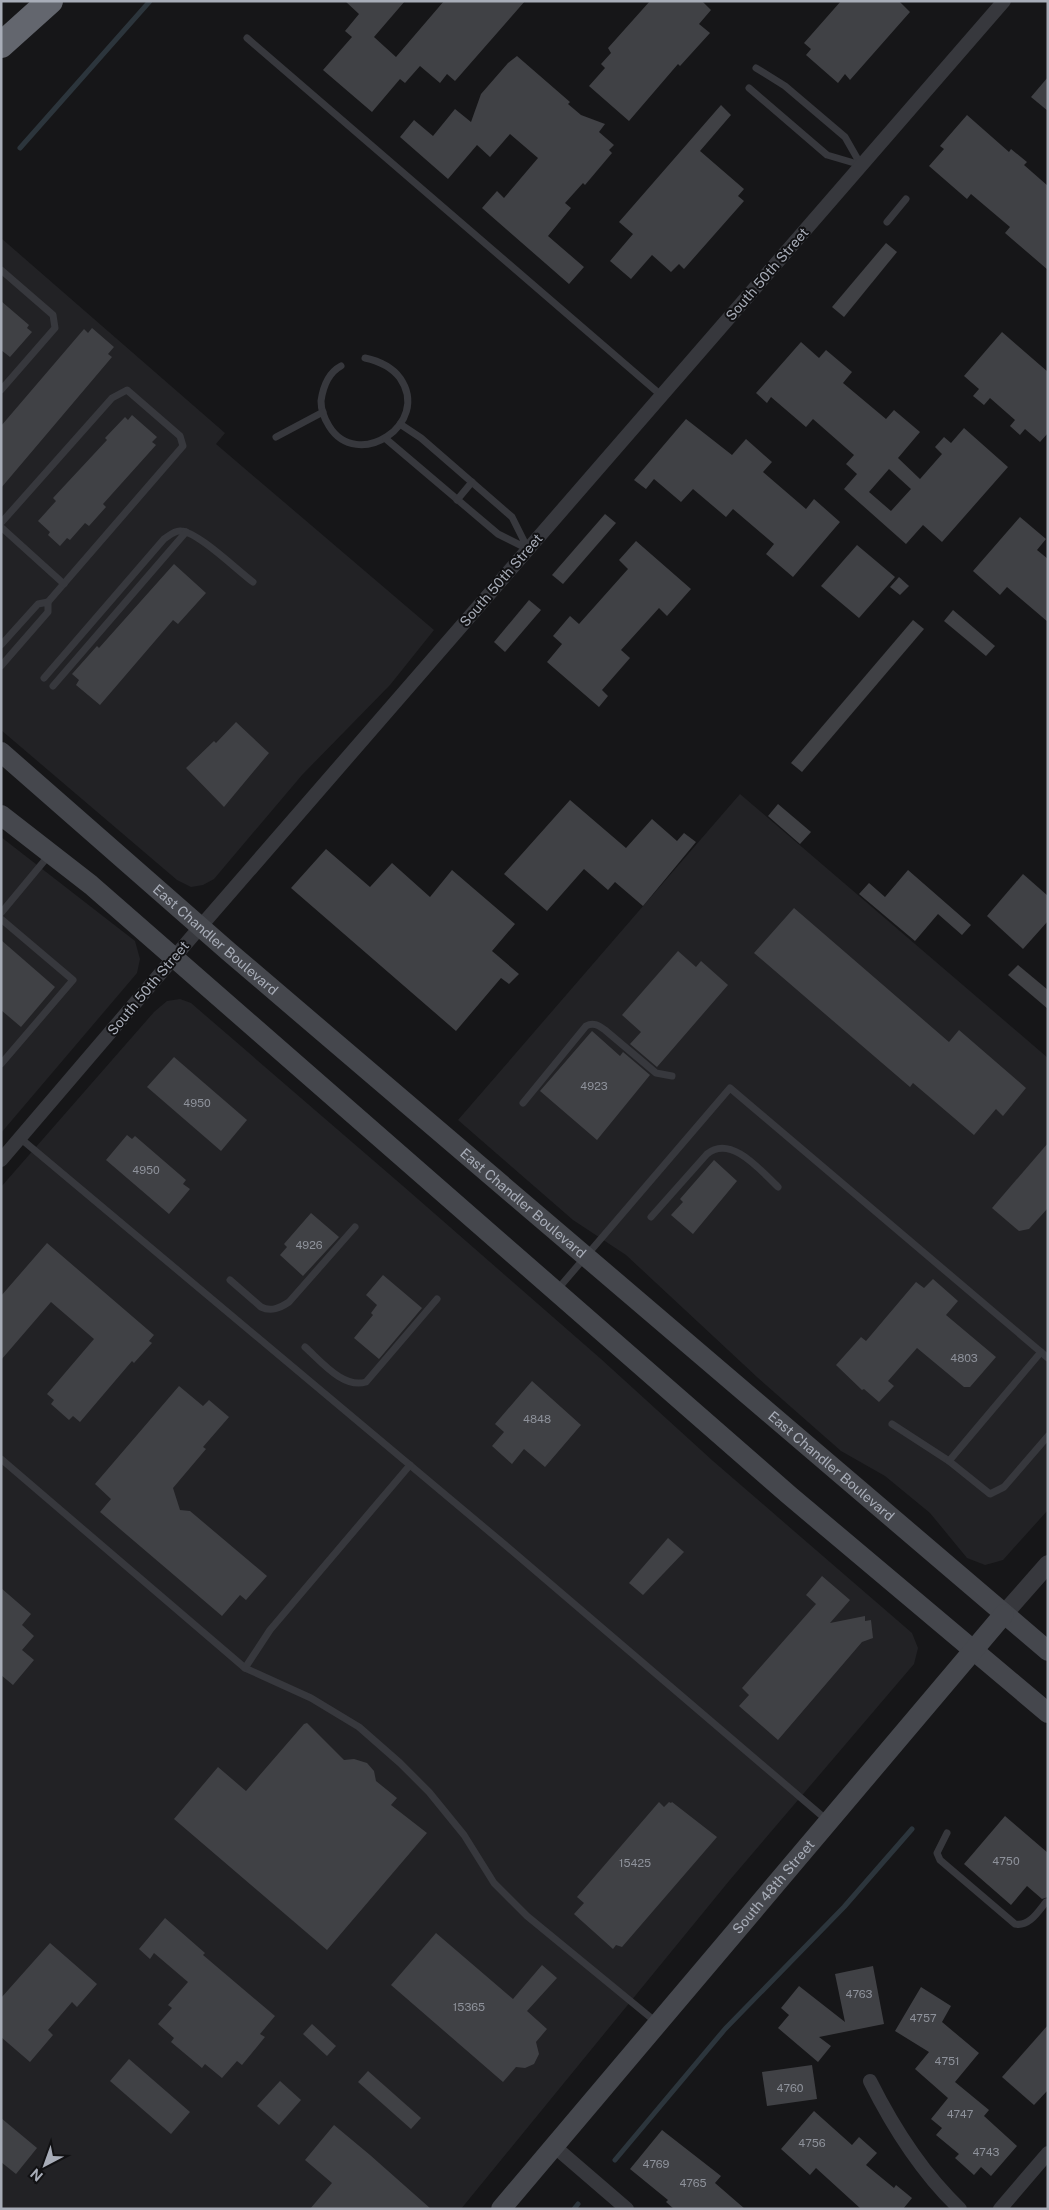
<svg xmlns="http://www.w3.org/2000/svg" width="1049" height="2210" font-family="'Public Sans',sans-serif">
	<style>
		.built { fill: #222225 }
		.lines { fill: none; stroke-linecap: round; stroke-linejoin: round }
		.stream { stroke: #2c353c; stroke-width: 5 }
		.building { fill: #404145; fill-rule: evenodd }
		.service { stroke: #37383d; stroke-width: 7 }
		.minor { stroke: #37383d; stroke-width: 14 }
		.tertiary { stroke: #37383d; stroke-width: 18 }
		.secondary { stroke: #45474d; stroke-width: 20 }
		.motorway { stroke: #63666e; stroke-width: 26 }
		.labels { text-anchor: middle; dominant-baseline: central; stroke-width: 4; stroke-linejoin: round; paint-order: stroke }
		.number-label { font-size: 11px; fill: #8e929b }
		.street-label { font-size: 14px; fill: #a8adb8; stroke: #111113 }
	</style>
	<rect width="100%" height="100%" fill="#161618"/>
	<g class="built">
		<path d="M 1,238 L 225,433 L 216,444 L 434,630 L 390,685 L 302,775 L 214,879 L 203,885 L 191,887 L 177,880 L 1,730 Z"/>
		<path d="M 740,794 L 1048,1058 L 1048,1510 L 1003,1560 L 996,1562 L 985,1565 L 967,1558 L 930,1513 L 885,1476 L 841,1451 L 757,1377 L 626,1255 L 573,1220 L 458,1120 Z"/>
		<path d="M 1,837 L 135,941 L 140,959 L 137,973 L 1,1133 Z"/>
		<path d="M 180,999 L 191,1003 L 403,1186 L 601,1359 L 713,1461 L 912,1633 L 918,1648 L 914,1664 L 729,1881 L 461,2209 L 1,2209 L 1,1187 L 154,1012 L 167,1001 Z"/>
	</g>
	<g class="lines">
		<g class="stream">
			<path d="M 20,148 L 150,1"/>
			<path d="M 615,2160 L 725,2029 L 844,1907 L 912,1829"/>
			<path d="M 574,2209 L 578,2204"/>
		</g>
	</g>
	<g class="building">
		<path d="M 345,1 L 405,1 L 374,37 L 396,57 L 444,1 L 525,1 L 455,81 L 447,74 L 440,83 L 420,66 L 405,83 L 400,79 L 372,112 L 323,70 L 352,37 L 345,31 L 359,14 Z"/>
		<path d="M 650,1 L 702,1 L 711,10 L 699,24 L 710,33 L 680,66 L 678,64 L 629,121 L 589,86 L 605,68 L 601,64 L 611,53 L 608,48 Z"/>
		<path d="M 841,1 L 899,1 L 910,12 L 850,80 L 845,74 L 838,83 L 806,55 L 811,49 L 804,43 Z"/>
		<path d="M 517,56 L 570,102 L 568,104 L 581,115 L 605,124 L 599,132 L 614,145 L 609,150 L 612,153 L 585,185 L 583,183 L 565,203 L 571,208 L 548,236 L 584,267 L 569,284 L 482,208 L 497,191 L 504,198 L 538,158 L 510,134 L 490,157 L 477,145 L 448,179 L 400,137 L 414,120 L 433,136 L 455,109 L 471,122 L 481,94 L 508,63 Z"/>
		<path d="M 1048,77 L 1048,111 L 1031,97 Z"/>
		<path d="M 721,105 L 731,115 L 700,151 L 744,189 L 738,196 L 744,201 L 684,269 L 679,264 L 671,272 L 652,255 L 631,279 L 610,261 L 633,234 L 619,222 Z"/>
		<path d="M 967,115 L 1009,152 L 1011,149 L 1027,162 L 1024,165 L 1048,186 L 1048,270 L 1005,233 L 1010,227 L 971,194 L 967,199 L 929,166 L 944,149 L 940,146 Z"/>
		<path d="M 886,243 L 897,252 L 844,317 L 832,307 Z"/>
		<path d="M 1,301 L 29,325 L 27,328 L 32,332 L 10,357 L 1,350 Z"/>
		<path d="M 92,328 L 114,347 L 108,354 L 112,357 L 1,488 L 1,426 L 84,329 L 88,333 Z"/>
		<path d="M 1002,332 L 1048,372 L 1048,433 L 1040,442 L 1025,429 L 1020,435 L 1010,426 L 1015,420 L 990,398 L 984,405 L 973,396 L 979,389 L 964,376 Z"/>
		<path d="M 801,342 L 819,358 L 826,350 L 852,372 L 843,383 L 886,419 L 894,410 L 920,432 L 898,458 L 920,479 L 942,454 L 935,447 L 944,437 L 951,443 L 964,428 L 1008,467 L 942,542 L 923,525 L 906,544 L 844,489 L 857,474 L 846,464 L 854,455 L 813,419 L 806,427 L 771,397 L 767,403 L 756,393 ZM 889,469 L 911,489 L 891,511 L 869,492 Z"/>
		<path d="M 132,415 L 157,437 L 152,442 L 156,445 L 103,504 L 106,507 L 89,526 L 85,523 L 70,540 L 67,538 L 60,546 L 48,535 L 50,532 L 38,521 L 56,501 L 53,498 L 107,440 L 105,438 L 125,417 L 128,420 Z"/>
		<path d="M 686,419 L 732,455 L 746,439 L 772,462 L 763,472 L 806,509 L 814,499 L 840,522 L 793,577 L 766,554 L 774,544 L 733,509 L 726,517 L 693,489 L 681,502 L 654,479 L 646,489 L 634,480 Z"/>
		<path d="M 605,514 L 616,523 L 563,584 L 552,575 Z"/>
		<path d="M 1020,517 L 1046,539 L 1037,550 L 1048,559 L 1048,622 L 1007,587 L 1000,595 L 973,571 Z"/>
		<path d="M 636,541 L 691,589 L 667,616 L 659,608 L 621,650 L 630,658 L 602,690 L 608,696 L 599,707 L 547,662 L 562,644 L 553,636 L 570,616 L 579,624 L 628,569 L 619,560 Z"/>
		<path d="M 857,545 L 895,577 L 859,618 L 821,586 Z"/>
		<path d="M 174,564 L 206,593 L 178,624 L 173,620 L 100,705 L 76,685 L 79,680 L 72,674 L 97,646 L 99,648 Z"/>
		<path d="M 899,577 L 909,586 L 900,595 L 890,587 Z"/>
		<path d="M 529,600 L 541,610 L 505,652 L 494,642 Z"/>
		<path d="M 953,610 L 995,646 L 986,656 L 944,621 Z"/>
		<path d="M 913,620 L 924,629 L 802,772 L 791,763 Z"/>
		<path d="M 236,722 L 269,753 L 224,807 L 186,768 L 214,741 L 216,743 Z"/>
		<path d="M 570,800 L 626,848 L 652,819 L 677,841 L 684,833 L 696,842 L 643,906 L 615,882 L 608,890 L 584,869 L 547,911 L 504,874 Z"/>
		<path d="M 778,804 L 811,832 L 800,844 L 768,816 Z"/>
		<path d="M 326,849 L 370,887 L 392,863 L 430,897 L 452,870 L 515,924 L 492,951 L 519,974 L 509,984 L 501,978 L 456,1031 L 291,888 Z"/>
		<path d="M 908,870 L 971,925 L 962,935 L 938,914 L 915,941 L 859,894 L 869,883 L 885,897 Z"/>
		<path d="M 1023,874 L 1048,896 L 1048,921 L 1023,949 L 987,916 Z"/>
		<path d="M 794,908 L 949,1042 L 959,1030 L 1026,1088 L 1003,1116 L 996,1109 L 974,1135 L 913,1083 L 910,1087 L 754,953 Z"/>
		<path d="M 1,940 L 55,987 L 21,1027 L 1,1010 Z"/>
		<path d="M 678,951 L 696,967 L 701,961 L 728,985 L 657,1067 L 630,1044 L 641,1032 L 622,1015 Z"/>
		<path d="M 1018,965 L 1048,990 L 1048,1009 L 1008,975 Z"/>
		<path d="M 592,1031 L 620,1056 L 623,1052 L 650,1075 L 597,1140 L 540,1091 Z"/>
		<path d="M 174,1057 L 247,1120 L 221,1151 L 147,1087 Z"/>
		<path d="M 127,1135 L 132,1139 L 135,1136 L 186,1180 L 183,1184 L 190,1189 L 169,1214 L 106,1160 Z"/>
		<path d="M 1048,1143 L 1048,1208 L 1029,1229 L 1019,1231 L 992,1208 Z"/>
		<path d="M 714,1160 L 737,1181 L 693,1234 L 671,1215 L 683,1202 L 680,1199 Z"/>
		<path d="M 311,1213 L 339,1237 L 303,1276 L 280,1255 L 287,1247 L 284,1244 Z"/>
		<path d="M 47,1243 L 154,1335 L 149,1341 L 152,1343 L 134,1363 L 132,1361 L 80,1422 L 73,1416 L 69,1420 L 51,1404 L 54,1400 L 47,1394 L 94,1339 L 51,1302 L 1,1360 L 1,1296 Z"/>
		<path d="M 383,1275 L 422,1308 L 379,1359 L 354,1338 L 373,1315 L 371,1313 L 377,1305 L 366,1295 Z"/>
		<path d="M 933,1279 L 958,1301 L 946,1315 L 996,1357 L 970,1387 L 964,1387 L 917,1348 L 888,1381 L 894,1386 L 879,1402 L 864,1389 L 862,1390 L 836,1365 L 861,1337 L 866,1341 L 916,1282 L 924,1288 Z"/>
		<path d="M 532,1381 L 581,1425 L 545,1467 L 524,1449 L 512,1464 L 492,1446 L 504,1432 L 495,1424 Z"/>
		<path d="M 179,1386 L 203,1406 L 209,1400 L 229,1417 L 203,1447 L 206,1449 L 173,1488 L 180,1510 L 190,1511 L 267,1576 L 246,1600 L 240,1595 L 222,1616 L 100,1512 L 111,1499 L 95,1484 Z"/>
		<path d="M 668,1538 L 684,1552 L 643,1595 L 629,1583 Z"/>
		<path d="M 822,1576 L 850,1600 L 830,1623 L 865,1616 L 865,1621 L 871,1620 L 873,1638 L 862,1642 L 778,1740 L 739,1706 L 749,1695 L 742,1688 L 816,1604 L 806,1595 Z"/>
		<path d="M 1,1588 L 31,1614 L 22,1625 L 34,1636 L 22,1650 L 34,1660 L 13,1685 L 1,1675 Z"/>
		<path d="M 307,1723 L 344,1760 L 354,1759 L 367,1763 L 374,1771 L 376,1781 L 397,1798 L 391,1805 L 427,1833 L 327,1950 L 174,1819 L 218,1767 L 246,1791 L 304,1724 Z"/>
		<path d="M 659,1802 L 664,1807 L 669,1802 L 671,1803 L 672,1802 L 717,1837 L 622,1947 L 616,1945 L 613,1949 L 574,1914 L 584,1903 L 577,1897 Z"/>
		<path d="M 1005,1816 L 1048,1853 L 1048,1897 L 1042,1899 L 1027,1886 L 1011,1905 L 964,1864 Z"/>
		<path d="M 165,1918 L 205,1953 L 203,1955 L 275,2016 L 260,2034 L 265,2037 L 242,2065 L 237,2061 L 222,2078 L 205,2064 L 202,2068 L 171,2042 L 174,2038 L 158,2024 L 172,2008 L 168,2005 L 188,1982 L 154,1953 L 150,1959 L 139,1949 Z"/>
		<path d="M 436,1933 L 513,1999 L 542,1965 L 557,1978 L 527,2011 L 547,2029 L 536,2042 L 539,2054 L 534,2064 L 525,2068 L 516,2067 L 503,2082 L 391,1985 Z"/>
		<path d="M 50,1943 L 97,1984 L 77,2007 L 72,2002 L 48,2030 L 53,2035 L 30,2062 L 1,2037 L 1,1998 Z"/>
		<path d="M 873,1966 L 884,2024 L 819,2037 L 831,2046 L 818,2062 L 778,2028 L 789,2015 L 781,2008 L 799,1986 L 845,2022 L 835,1974 Z"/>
		<path d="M 921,1987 L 951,2006 L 942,2022 L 979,2053 L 955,2082 L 989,2110 L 984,2116 L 1017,2146 L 991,2176 L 981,2167 L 974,2175 L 955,2158 L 959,2154 L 936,2135 L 942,2128 L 931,2119 L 948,2098 L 915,2069 L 929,2052 L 895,2031 Z"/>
		<path d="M 312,2024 L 336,2046 L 327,2056 L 303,2034 Z"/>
		<path d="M 1048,2025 L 1048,2090 L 1034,2105 L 1002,2077 Z"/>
		<path d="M 129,2059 L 190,2112 L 171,2134 L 110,2081 Z"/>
		<path d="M 812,2065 L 817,2099 L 767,2106 L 762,2072 Z"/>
		<path d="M 368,2071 L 421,2118 L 411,2129 L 358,2082 Z"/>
		<path d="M 280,2081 L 301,2100 L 279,2125 L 257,2106 Z"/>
		<path d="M 814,2111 L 852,2145 L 859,2137 L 877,2153 L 866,2165 L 894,2188 L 896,2185 L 912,2198 L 903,2209 L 861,2209 L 816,2168 L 810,2175 L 781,2149 Z"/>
		<path d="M 1,2118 L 37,2148 L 16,2174 L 1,2162 Z"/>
		<path d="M 334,2125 L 370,2155 L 431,2209 L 310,2209 L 332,2183 L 305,2160 Z"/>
		<path d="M 662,2130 L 721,2176 L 715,2183 L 745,2209 L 674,2209 L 666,2202 L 668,2200 L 630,2169 Z"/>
	</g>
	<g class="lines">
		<g class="service">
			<path d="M 247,38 L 662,396"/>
			<path d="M 756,68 L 785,86 L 845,137 L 861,165"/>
			<path d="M 749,88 L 827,155 L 861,165"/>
			<path d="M 887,222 L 906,199"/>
			<path d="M 1,270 L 53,315 L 55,328 L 1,390"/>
			<path d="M 341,366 C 328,373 323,387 321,401 C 321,410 324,418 329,426 C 357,472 432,424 400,378 C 391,366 379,361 365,358"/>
			<path d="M 276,437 L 323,412"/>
			<path d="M 386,439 L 498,534 L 528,549 L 512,517 L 421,438 L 400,424"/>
			<path d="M 457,500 L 472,482"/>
			<path d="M 1,523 L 112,398 L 127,390 L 180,436 L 183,446 L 48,602"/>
			<path d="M 1,527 L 64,584"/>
			<path d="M 1,645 L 38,604 L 48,602 L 48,612 L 1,666"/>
			<path d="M 44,678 L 164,539 C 169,536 174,530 181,531 C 198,532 238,571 253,582"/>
			<path d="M 53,686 L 186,532"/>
			<path d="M 1,913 L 50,854"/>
			<path d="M 1,919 L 73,980 L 1,1064"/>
			<path d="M 523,1103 L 586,1026 C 593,1022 598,1025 605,1030 L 656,1073 L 672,1076"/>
			<path d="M 20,1138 L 504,1544 L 828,1821"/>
			<path d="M 651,1217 L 707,1154 C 731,1134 761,1171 778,1187"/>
			<path d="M 230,1280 L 261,1307 C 271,1312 280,1308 289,1302 L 355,1227"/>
			<path d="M 557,1290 L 730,1088 L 1048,1358"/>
			<path d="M 305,1347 C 321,1361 343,1389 366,1382 L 437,1299"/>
			<path d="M 892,1424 L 949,1461 L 990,1494 L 1004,1487 L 1048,1436"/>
			<path d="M 1,1459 L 245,1668 L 311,1698 L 359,1727 L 400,1763 L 429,1792 L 464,1835 L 494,1883 L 527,1916 L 656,2022"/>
			<path d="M 949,1461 L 1041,1352"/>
			<path d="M 245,1668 L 270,1630 L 410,1465"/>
			<path d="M 947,1833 L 937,1853 L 940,1860 L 1015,1924 C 1029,1927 1038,1912 1046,1902"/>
		</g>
		<g class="minor">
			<path d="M 1,1160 L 201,926 L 1004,1"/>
			<path d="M 870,2081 C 893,2127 922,2173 960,2209"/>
			<path d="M 555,2147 L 627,2209"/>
			<path d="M 1000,2209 L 1048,2153"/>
		</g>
		<path class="tertiary" d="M 1004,1614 L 1048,1564"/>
		<g class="secondary">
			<path id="s1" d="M 1,752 L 228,951 L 1048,1651"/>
			<path d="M 1,815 L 91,885 L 789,1495 L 1048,1713"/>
			<path id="s2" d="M 501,2209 L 1004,1614"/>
		</g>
		<path class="motorway" d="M 1,45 L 50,1"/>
	</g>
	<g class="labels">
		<g class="number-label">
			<text x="594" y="1086">4923</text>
			<text x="197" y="1103">4950</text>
			<text x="146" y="1170">4950</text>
			<text x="309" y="1245">4926</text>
			<text x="964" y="1358">4803</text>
			<text x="537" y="1419">4848</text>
			<text x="1006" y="1861">4750</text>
			<text x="635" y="1863">15425</text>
			<text x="859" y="1994">4763</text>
			<text x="469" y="2007">15365</text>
			<text x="923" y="2018">4757</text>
			<text x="947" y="2061">4751</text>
			<text x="790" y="2088">4760</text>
			<text x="960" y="2114">4747</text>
			<text x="812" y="2143">4756</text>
			<text x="986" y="2152">4743</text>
			<text x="656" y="2164">4769</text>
			<text x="693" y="2183">4765</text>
		</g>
		<g class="street-label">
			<text transform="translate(767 274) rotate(-49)">South 50th Street</text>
			<text transform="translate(501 580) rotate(-49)">South 50th Street</text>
			<text stroke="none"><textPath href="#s1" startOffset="285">East Chandler Boulevard</textPath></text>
			<text transform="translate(148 988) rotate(-50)">South 50th Street</text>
			<text stroke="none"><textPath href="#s1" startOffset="690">East Chandler Boulevard</textPath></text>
			<text stroke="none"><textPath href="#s1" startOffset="1095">East Chandler Boulevard</textPath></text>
			<text stroke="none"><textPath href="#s2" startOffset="422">South 48th Street</textPath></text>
		</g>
	</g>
	<rect width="1049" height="2210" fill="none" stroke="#a8adb8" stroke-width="5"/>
	<g transform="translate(45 2165) rotate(221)" stroke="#111113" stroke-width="4" paint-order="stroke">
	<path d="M0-4L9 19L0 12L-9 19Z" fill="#a8adb8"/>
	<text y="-8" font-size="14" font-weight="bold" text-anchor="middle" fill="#a8adb8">N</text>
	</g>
</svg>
